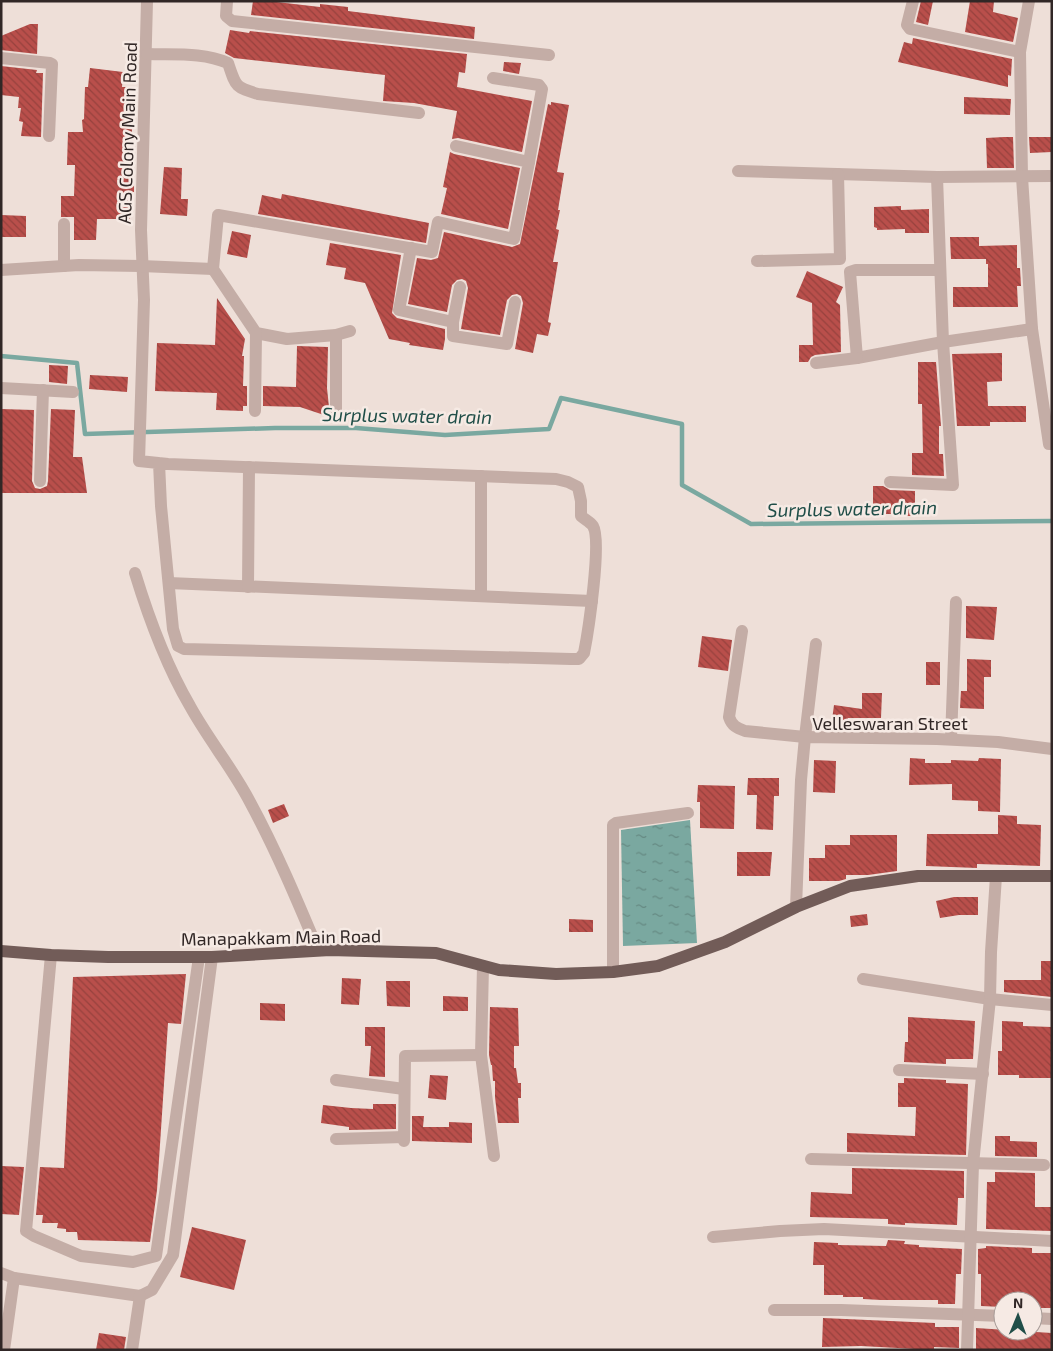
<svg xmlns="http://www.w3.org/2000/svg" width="1053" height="1351" font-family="'Exo 2',sans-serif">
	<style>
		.water { fill: url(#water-ripples) }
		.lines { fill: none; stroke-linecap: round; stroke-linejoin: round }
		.stream { stroke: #7aa8a0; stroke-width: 4.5 }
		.building { fill: url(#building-back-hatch) }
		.minor { stroke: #c4ada6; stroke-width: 12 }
		.major { stroke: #725c58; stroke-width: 12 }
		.labels { text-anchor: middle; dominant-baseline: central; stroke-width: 5; stroke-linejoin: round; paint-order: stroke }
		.street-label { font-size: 18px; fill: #312726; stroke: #f6eae4 }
		.water-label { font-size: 19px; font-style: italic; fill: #204e48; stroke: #f6eae4 }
	</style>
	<defs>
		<pattern id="water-ripples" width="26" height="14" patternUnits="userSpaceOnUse" patternTransform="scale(1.25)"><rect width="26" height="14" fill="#7aa8a0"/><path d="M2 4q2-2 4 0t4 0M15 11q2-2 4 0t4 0" fill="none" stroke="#658982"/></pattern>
		<pattern id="building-back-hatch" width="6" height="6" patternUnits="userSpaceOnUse" patternTransform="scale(1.25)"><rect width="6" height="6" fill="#b94f4b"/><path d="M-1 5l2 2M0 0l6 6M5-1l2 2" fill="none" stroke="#97423e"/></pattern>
	</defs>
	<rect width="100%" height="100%" fill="#eedfd8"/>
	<path class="water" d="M 690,820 L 697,943 L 623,946 L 621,830 Z"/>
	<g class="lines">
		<path class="stream" d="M 1,356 L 77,363 L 85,434 L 275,428 L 356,428 L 445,435 L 549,429 L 561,398 L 682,424 L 682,485 L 751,524 L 1052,521"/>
	</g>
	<g class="building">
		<path d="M 253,1 L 268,1 L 320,7 L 320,4 L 348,7 L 348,11 L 475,27 L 474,39 L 251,15 Z"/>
		<path d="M 921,1 L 933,1 L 928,25 L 916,22 Z"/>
		<path d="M 970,1 L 994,1 L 993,12 L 1018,18 L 1013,42 L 965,32 Z"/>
		<path d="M 30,24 L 38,24 L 37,54 L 1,50 L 1,36 Z"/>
		<path d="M 230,30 L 249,33 L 250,31 L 467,54 L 465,73 L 459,72 L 457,87 L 532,101 L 522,152 L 458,138 L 452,139 L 457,111 L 414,103 L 383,101 L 385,75 L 234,58 L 225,53 Z"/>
		<path d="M 913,38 L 1012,59 L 1011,76 L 1008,75 L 1008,87 L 898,62 L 904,42 L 912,44 Z"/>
		<path d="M 504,62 L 521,63 L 519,74 L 503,71 Z"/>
		<path d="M 1,66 L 37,70 L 36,73 L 43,73 L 41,137 L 21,136 L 23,122 L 19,121 L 21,108 L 18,108 L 19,97 L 1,95 Z"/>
		<path d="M 90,68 L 123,72 L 122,87 L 136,87 L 136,106 L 133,107 L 132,130 L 131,179 L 134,179 L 134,192 L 130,192 L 130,219 L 97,219 L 96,240 L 74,240 L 74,217 L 61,217 L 61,196 L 74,196 L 75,165 L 67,165 L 68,132 L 83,132 L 82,120 L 84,119 L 85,87 L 88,87 Z"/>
		<path d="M 964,97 L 1011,99 L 1010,115 L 964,114 Z"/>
		<path d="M 551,102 L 569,105 L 557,172 L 564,173 L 558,210 L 560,210 L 556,229 L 559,230 L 553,262 L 558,262 L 548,322 L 551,323 L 548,336 L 537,334 L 533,353 L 515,349 L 523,303 L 521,296 L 517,294 L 512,295 L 507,300 L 500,335 L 461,329 L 468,288 L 466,281 L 462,279 L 457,280 L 452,285 L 447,312 L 408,304 L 417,258 L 431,260 L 438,258 L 444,232 L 512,247 L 520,244 L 548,104 L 551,105 Z"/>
		<path d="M 1004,137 L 1013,137 L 1014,168 L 987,168 L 986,138 Z"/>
		<path d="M 1029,137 L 1052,137 L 1052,152 L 1030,153 Z"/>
		<path d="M 450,152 L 454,154 L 520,168 L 508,229 L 441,214 L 447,188 L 443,187 Z"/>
		<path d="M 164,167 L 182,168 L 181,199 L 188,199 L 187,216 L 160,214 Z"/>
		<path d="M 282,194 L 429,223 L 426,243 L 258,214 L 262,195 L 281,199 Z"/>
		<path d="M 901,206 L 901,210 L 929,209 L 929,233 L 905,233 L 905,229 L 877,230 L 877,228 L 874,227 L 874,207 Z"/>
		<path d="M 1,215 L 26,216 L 26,237 L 1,237 Z"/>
		<path d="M 232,231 L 251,235 L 247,258 L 227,254 Z"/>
		<path d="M 950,237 L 979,237 L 979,246 L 1017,245 L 1017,268 L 1020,268 L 1021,286 L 1017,286 L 1018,307 L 953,307 L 953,287 L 988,287 L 988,264 L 986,264 L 986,259 L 951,259 Z"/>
		<path d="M 330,243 L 401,255 L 392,313 L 397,318 L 445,329 L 445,339 L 443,350 L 409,345 L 410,343 L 389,339 L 365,283 L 344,279 L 346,268 L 326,265 Z"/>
		<path d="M 807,271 L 843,287 L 836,302 L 840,305 L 841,352 L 815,355 L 811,357 L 808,362 L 799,362 L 799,345 L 813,345 L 812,303 L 796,297 Z"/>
		<path d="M 217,298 L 245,339 L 242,356 L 244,356 L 243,386 L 247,386 L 247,406 L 243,406 L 243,411 L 216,410 L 217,393 L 155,391 L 157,343 L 215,345 Z"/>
		<path d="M 297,346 L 328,347 L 327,388 L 330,417 L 300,407 L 263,406 L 263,386 L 296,387 Z"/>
		<path d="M 1002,353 L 1002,381 L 987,382 L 988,406 L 1026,406 L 1026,422 L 990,422 L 990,426 L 957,426 L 952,354 Z"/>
		<path d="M 918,362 L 936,362 L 941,426 L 939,426 L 939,454 L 943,454 L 944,476 L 912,475 L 912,453 L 923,453 L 922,404 L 918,404 Z"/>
		<path d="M 49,365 L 68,366 L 67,384 L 49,382 Z"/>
		<path d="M 90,375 L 128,377 L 127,392 L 89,389 Z"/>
		<path d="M 1,409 L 34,410 L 32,481 L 35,488 L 40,489 L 47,486 L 48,481 L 51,409 L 75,410 L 73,457 L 82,457 L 87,493 L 1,493 Z"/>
		<path d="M 873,486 L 883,486 L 890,490 L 915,491 L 915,516 L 896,516 L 896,514 L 873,514 Z"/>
		<path d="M 966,606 L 997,607 L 994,640 L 966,638 Z"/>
		<path d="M 702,636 L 732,640 L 728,671 L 698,667 Z"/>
		<path d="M 967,659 L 991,660 L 991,677 L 984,677 L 984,709 L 960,708 L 961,691 L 967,691 Z"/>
		<rect x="926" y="662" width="14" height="23"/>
		<path d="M 862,693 L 882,693 L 881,718 L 848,718 L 848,723 L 832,720 L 834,705 L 862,709 Z"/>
		<path d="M 910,758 L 925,759 L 925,763 L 951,763 L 951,760 L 978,761 L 979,758 L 1001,759 L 1000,812 L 978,811 L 978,801 L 952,800 L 952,784 L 909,785 Z"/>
		<path d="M 814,760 L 836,761 L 835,793 L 813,792 Z"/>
		<path d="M 748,778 L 779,778 L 779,796 L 774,796 L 773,830 L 756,829 L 757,795 L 747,795 Z"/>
		<path d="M 698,785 L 735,786 L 734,829 L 700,828 L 700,802 L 697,802 Z"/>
		<path d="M 284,804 L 289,816 L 273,823 L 268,810 Z"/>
		<path d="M 998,815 L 1017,816 L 1017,824 L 1041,825 L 1040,866 L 977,864 L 977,868 L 926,866 L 927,834 L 998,834 Z"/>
		<path d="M 850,835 L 897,835 L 897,871 L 868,875 L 846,875 L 846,879 L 839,881 L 809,881 L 809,858 L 825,858 L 825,845 L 850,845 Z"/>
		<path d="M 737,852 L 772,852 L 770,876 L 737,876 Z"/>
		<path d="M 954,897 L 978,897 L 978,915 L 959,915 L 940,918 L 936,901 Z"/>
		<path d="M 867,914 L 868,925 L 851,927 L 850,916 Z"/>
		<path d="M 569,919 L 593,920 L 593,932 L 569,932 Z"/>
		<path d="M 1041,961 L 1052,961 L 1052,997 L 1004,992 L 1004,980 L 1041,980 Z"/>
		<path d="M 186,974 L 181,1024 L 168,1023 L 157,1190 L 150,1242 L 78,1240 L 77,1232 L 66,1232 L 66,1229 L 57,1228 L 58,1223 L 42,1223 L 43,1215 L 36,1215 L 40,1167 L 64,1168 L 73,977 Z"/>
		<path d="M 342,978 L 361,979 L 359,1005 L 341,1004 Z"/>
		<path d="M 386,981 L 410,981 L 410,1007 L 387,1006 Z"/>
		<path d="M 443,996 L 468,997 L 468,1011 L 443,1011 Z"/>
		<path d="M 260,1003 L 285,1004 L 285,1021 L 260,1020 Z"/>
		<path d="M 490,1007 L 518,1008 L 519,1046 L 514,1046 L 514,1068 L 516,1068 L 518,1083 L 521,1083 L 521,1098 L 518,1098 L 519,1123 L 498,1123 L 495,1097 L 495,1081 L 493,1081 L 492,1065 L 491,1065 L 489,1055 Z"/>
		<path d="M 908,1017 L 975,1021 L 973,1059 L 946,1059 L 946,1064 L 904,1062 L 905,1042 L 908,1042 Z"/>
		<path d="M 1002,1021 L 1023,1022 L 1023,1026 L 1052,1027 L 1052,1078 L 1019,1078 L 1019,1075 L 998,1075 L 998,1051 L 1002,1051 Z"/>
		<path d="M 365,1027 L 385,1027 L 385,1077 L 369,1076 L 371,1046 L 365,1046 Z"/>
		<path d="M 430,1075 L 448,1076 L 446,1100 L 428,1098 Z"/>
		<path d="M 904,1078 L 946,1080 L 946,1083 L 968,1084 L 966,1155 L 847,1152 L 847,1133 L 915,1136 L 916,1107 L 898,1107 L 898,1083 L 904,1083 Z"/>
		<path d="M 373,1104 L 396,1104 L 396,1129 L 349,1130 L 349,1127 L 321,1123 L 323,1105 L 351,1108 L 373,1109 Z"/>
		<path d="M 412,1116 L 424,1116 L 423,1127 L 449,1127 L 449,1122 L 472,1123 L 472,1143 L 412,1141 Z"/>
		<path d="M 995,1136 L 1010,1136 L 1010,1141 L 1037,1142 L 1037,1157 L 995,1156 Z"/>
		<path d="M 1,1166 L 24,1167 L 19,1215 L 1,1214 Z"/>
		<path d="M 852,1168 L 964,1171 L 964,1198 L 958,1198 L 957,1225 L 905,1223 L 905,1225 L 888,1224 L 888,1219 L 810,1217 L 811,1192 L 852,1194 Z"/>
		<path d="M 995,1172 L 1035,1173 L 1035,1207 L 1052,1207 L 1052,1231 L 986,1229 L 987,1182 L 995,1182 Z"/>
		<path d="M 192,1227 L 246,1240 L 234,1290 L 180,1277 Z"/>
		<path d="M 888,1240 L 905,1241 L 904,1244 L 919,1245 L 919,1247 L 962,1249 L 961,1274 L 956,1274 L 955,1304 L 938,1304 L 938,1300 L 881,1300 L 863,1299 L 863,1297 L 843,1297 L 843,1295 L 824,1295 L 824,1265 L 813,1265 L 814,1242 L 838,1243 L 838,1245 L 886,1246 Z"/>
		<path d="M 986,1246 L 1032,1248 L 1032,1253 L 1052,1253 L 1052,1308 L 1033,1308 L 1033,1301 L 1003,1301 L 1003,1307 L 981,1306 L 981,1274 L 978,1274 L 978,1249 L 986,1248 Z"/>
		<path d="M 823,1318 L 935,1323 L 935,1327 L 959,1327 L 959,1348 L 934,1347 L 934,1350 L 861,1346 L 822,1347 Z"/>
		<path d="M 976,1328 L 1052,1333 L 1052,1350 L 976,1350 Z"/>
		<path d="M 99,1333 L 126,1337 L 124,1350 L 96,1350 Z"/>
	</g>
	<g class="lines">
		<g class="minor">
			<path d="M 147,1 L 141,230 L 144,300 L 139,461 L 168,464 L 556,479 L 568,482 L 578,487 L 581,501 L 581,516 C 584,519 590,522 593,526 C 602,541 588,633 584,653 L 579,659 L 571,659 L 184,649 L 178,646 L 173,629 L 161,506 L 159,463"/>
			<path d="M 227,1 L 226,16 L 232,21 L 549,55"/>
			<path d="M 913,1 L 907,25 L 910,29 L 1020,52"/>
			<path d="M 1029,1 L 1020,52 L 1022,177 L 1032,329 L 1049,444 L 1052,444"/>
			<path d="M 147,54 C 174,55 203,52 228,63 C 236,87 235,87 258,94 L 419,113"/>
			<path d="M 1,58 L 50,63 L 52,64 L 49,136"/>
			<path d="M 493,78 L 539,85 L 542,89 L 529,162"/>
			<path d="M 738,171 L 937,177 L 1052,176"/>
			<path d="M 411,248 L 399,310 L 453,322 L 460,287"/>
			<path d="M 757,261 L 840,259 L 838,174"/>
			<path d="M 64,266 L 64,224"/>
			<path d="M 1,270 L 79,265 L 141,266 L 213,269"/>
			<path d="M 940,270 L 856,270 L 850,272 L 857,358 L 943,342 L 1032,329"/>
			<path d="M 453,322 L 453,336 L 507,344 L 515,302"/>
			<path d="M 350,331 L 336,335 L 287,339 L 256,333 L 213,269 L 218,215 L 432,252 L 438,222 L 514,239 L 529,162 L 456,146"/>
			<path d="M 336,335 L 336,410"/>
			<path d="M 816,363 L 857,358"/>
			<path d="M 1,388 L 73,392"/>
			<path d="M 255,411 L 256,333"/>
			<path d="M 481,476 L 481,596"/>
			<path d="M 40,481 L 43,390"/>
			<path d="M 890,482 L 953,485 L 943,342 L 937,177"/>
			<path d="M 135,573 C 149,619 166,665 190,706 C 208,739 233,769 250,802 C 276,850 297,900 318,950"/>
			<path d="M 169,583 L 592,601"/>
			<path d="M 248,587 L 249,467"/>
			<path d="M 742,631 L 729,717 C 732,726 737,728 745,731 L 805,737 L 816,644"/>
			<path d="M 951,739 L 956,602"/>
			<path d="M 796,907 L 801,780 L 805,737 L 937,739 L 998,742 L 1052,749"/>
			<path d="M 51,955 L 26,1231 L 34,1236 L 81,1256 L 133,1262 L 156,1256 L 199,957"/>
			<path d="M 483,966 L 481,1055 L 494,1156"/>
			<path d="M 613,972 L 613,825 L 616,823 L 688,813"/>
			<path d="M 863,979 L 990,999 L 1052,1005"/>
			<path d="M 899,1070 L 983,1074"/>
			<path d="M 336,1080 L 404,1089"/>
			<path d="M 336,1139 L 404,1137"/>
			<path d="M 404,1141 L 405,1056 L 481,1055"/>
			<path d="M 811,1159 L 1044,1165"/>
			<path d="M 713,1237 L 780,1231 L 824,1229 L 1052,1241"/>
			<path d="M 1,1273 L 14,1278 L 140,1296 L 152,1290 L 173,1255 L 212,957"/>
			<path d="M 774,1310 L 841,1310 L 1003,1316"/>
			<path d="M 1033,1318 L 1052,1319"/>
			<path d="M 4,1350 L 14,1278"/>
			<path d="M 132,1350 L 140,1296"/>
			<path d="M 967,1350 L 973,1164 L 990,999 L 991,952 L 996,876"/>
		</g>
		<path class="major" d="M 1,951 L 51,955 L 108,957 L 212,957 L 330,950 L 436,953 L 499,970 L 556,974 L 613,972 L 658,966 L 725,942 L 796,907 L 850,886 L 918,876 L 1052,876"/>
	</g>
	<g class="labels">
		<g class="street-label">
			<text transform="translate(127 133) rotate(-88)">AGS Colony Main Road</text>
			<text x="890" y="723">Velleswaran Street</text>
			<text transform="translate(281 937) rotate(-1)">Manapakkam Main Road</text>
		</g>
		<g class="water-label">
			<text transform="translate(407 415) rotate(1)">Surplus water drain</text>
			<text transform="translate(852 508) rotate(-1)">Surplus water drain</text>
		</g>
	</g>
	<rect width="1053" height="1351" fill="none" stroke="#312726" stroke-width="5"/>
	<g transform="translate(1018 1316) rotate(1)"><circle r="24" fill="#f6eae4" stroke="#a79c98"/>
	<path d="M0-4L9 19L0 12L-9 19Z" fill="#204e48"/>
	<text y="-8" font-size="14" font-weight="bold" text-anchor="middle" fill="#312726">N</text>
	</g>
</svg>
